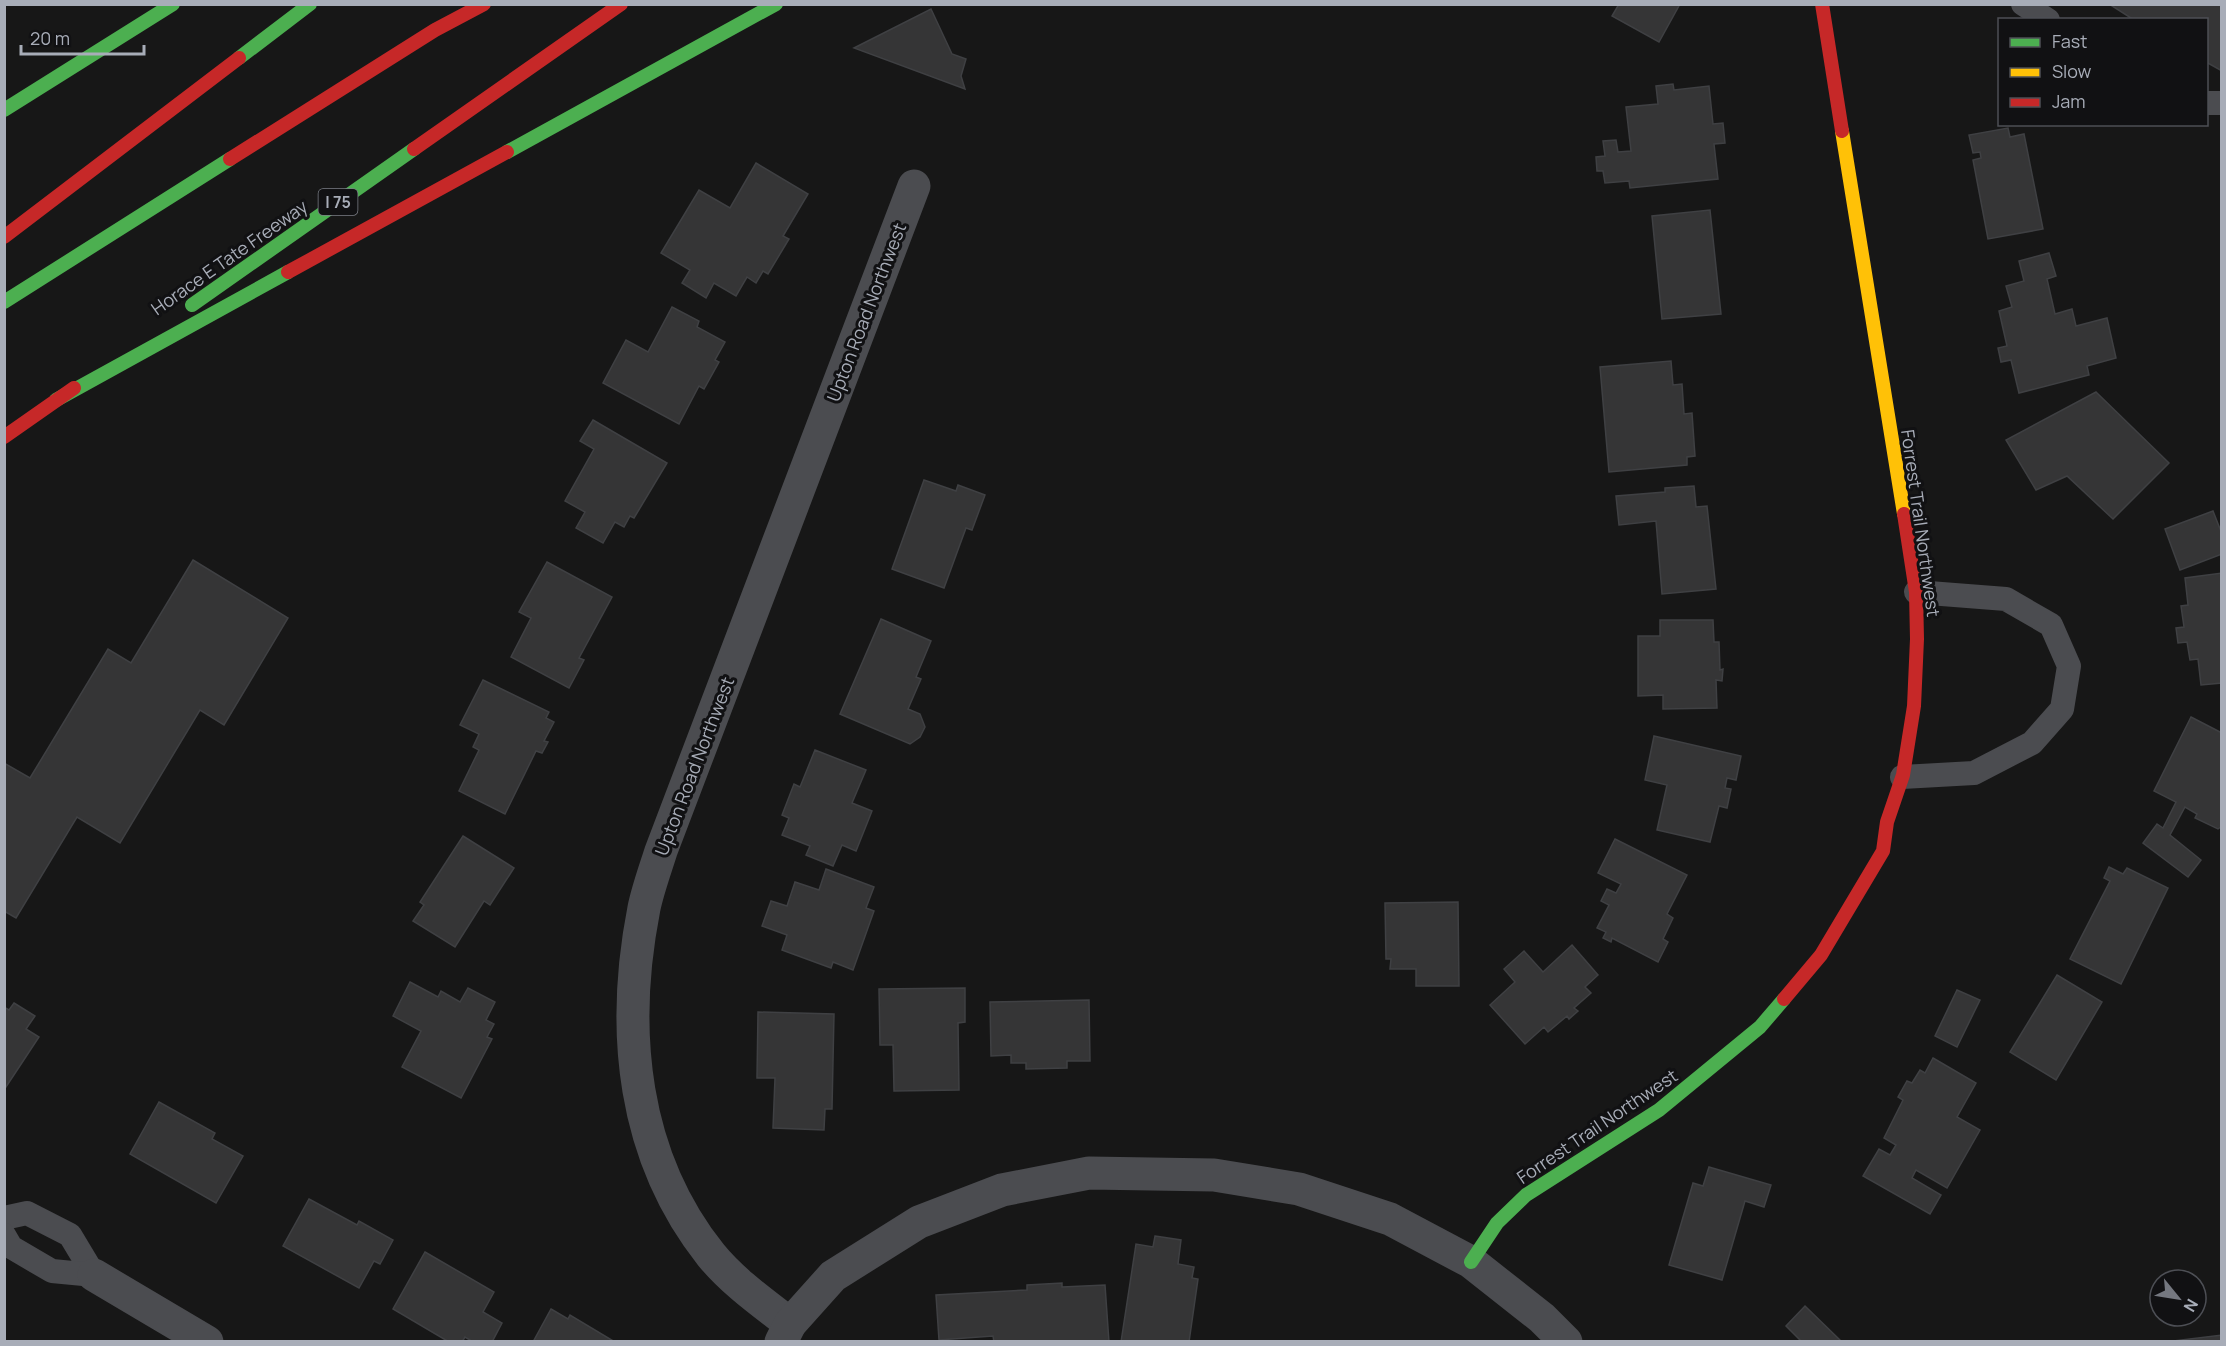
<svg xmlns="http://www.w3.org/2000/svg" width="2226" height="1346" font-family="Manrope,sans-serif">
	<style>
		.building { fill: #353536; stroke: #3f4043; stroke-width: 1.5 }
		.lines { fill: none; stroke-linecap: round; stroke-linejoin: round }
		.lane { stroke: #4b4c50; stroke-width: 24 }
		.street { stroke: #4b4c50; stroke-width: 33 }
		.fast { stroke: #4caf50; stroke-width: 14 }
		.slow { stroke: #ffc107; stroke-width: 14 }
		.jam { stroke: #c62828; stroke-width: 14 }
		.labels { text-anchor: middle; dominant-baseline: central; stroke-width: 6; stroke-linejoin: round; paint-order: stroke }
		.shield { fill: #111113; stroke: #7b7e86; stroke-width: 1.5 }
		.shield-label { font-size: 16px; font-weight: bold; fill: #a8adb8 }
		.street-label { font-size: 18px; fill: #a8adb8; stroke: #111113 }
	</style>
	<rect width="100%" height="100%" fill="#171717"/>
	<g class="building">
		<path d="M 1619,4 L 1680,4 L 1659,42 L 1612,16 Z"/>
		<path d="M 2109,4 L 2222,4 L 2222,71 L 2206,62 L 2206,20 L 2134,20 Z"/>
		<path d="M 931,9 L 952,54 L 966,59 L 961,76 L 965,89 L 854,48 Z"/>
		<path d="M 1673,84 L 1674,90 L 1709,86 L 1713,124 L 1723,123 L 1725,143 L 1714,144 L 1718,179 L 1630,188 L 1629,181 L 1605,183 L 1603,171 L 1597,171 L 1596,157 L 1605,156 L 1603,141 L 1616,140 L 1618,152 L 1631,151 L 1626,107 L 1658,104 L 1656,86 Z"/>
		<path d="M 2008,128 L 2010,137 L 2024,134 L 2043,229 L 1988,239 L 1973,160 L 1981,158 L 1980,152 L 1973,153 L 1969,135 Z"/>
		<path d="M 756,163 L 808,194 L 783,236 L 789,239 L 768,274 L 763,271 L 756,283 L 747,277 L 736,296 L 714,283 L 706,298 L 682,283 L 690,270 L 661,253 L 699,190 L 730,208 Z"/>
		<path d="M 1710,210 L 1721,314 L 1662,319 L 1652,216 Z"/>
		<path d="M 2049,253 L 2056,276 L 2047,279 L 2055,314 L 2072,309 L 2076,326 L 2107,318 L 2116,358 L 2087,366 L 2089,375 L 2019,393 L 2011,360 L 2001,362 L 1998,348 L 2007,346 L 1999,311 L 2012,307 L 2006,286 L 2024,281 L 2019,261 Z"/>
		<path d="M 672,307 L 699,321 L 697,327 L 725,342 L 715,360 L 719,362 L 704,389 L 699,386 L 679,424 L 603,383 L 626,340 L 648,352 Z"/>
		<path d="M 1671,361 L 1673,385 L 1682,384 L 1684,414 L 1692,413 L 1695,456 L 1687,457 L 1687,465 L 1609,472 L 1600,367 Z"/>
		<path d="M 2096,392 L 2169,463 L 2113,519 L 2067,476 L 2036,490 L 2006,440 Z"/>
		<path d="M 593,420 L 667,463 L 634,518 L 630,516 L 624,527 L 615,522 L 603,543 L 576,528 L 585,512 L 565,501 L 594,449 L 580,441 Z"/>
		<path d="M 924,480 L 956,491 L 958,485 L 985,495 L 972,530 L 966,528 L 944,588 L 892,569 Z"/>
		<path d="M 1694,486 L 1696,507 L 1707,506 L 1716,589 L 1662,594 L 1656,521 L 1619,525 L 1616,496 L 1665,492 L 1665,488 Z"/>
		<path d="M 2213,511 L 2222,534 L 2222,554 L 2180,570 L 2165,529 Z"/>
		<path d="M 193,560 L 288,618 L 224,725 L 200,710 L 120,843 L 77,817 L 16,918 L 4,911 L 4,763 L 30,778 L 108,649 L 131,663 Z"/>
		<path d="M 547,562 L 612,597 L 579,658 L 584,660 L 569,688 L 511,657 L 531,618 L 519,612 Z"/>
		<path d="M 2222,573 L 2222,683 L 2201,685 L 2198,659 L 2190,660 L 2187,642 L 2178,643 L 2176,628 L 2184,627 L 2181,606 L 2188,605 L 2185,578 Z"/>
		<path d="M 881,619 L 931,641 L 916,677 L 921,679 L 908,709 L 920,714 L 925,727 L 920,737 L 910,744 L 840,714 Z"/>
		<path d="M 1660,620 L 1713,620 L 1714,642 L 1719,642 L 1720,670 L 1723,669 L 1722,681 L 1716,680 L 1717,708 L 1663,709 L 1663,695 L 1638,696 L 1638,636 L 1660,636 Z"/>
		<path d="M 483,680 L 549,712 L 546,718 L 554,722 L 544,741 L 548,742 L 542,753 L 536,751 L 505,814 L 459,791 L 479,750 L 473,747 L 479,734 L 460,725 Z"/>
		<path d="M 2191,717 L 2222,733 L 2222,826 L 2218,829 L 2195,818 L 2197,814 L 2185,807 L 2170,835 L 2201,860 L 2188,877 L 2143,843 L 2157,824 L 2163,828 L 2176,802 L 2154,791 Z"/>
		<path d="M 1654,736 L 1741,756 L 1736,780 L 1727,778 L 1725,788 L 1731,789 L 1727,808 L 1719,806 L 1710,842 L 1657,830 L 1667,785 L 1645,780 Z"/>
		<path d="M 815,750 L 866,770 L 852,803 L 872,811 L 856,851 L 842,845 L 833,866 L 806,855 L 810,846 L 782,835 L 789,818 L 782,815 L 794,784 L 800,787 Z"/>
		<path d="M 463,836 L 514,868 L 490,905 L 484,901 L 455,947 L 413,921 L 424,905 L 420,902 Z"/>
		<path d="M 1615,839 L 1687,875 L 1667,914 L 1673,918 L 1663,939 L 1668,942 L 1658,962 L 1612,938 L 1611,942 L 1603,938 L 1606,932 L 1597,928 L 1609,905 L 1601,901 L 1607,889 L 1616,893 L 1621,884 L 1598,873 Z"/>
		<path d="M 2109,867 L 2123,874 L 2127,868 L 2168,888 L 2121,984 L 2070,959 L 2110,881 L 2104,878 Z"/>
		<path d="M 826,869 L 874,887 L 866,908 L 874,911 L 853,970 L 833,962 L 831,968 L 782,950 L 787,935 L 762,926 L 771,901 L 787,906 L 795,882 L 819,890 Z"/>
		<path d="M 1458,902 L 1459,986 L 1416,986 L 1416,969 L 1390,969 L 1391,959 L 1386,959 L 1385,903 Z"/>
		<path d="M 1572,945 L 1598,975 L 1585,987 L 1591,993 L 1574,1008 L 1578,1011 L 1569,1019 L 1567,1016 L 1548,1032 L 1544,1027 L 1525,1044 L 1490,1005 L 1515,982 L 1504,969 L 1524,951 L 1543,972 Z"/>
		<path d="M 2057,975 L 2102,1002 L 2056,1080 L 2010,1052 Z"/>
		<path d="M 410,982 L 438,997 L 441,991 L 460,1002 L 468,988 L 495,1002 L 486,1020 L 494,1024 L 487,1037 L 492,1039 L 461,1098 L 402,1067 L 421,1031 L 393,1016 Z"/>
		<path d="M 965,988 L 965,1022 L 958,1023 L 959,1090 L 894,1091 L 893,1045 L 880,1045 L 879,989 Z"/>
		<path d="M 1957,990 L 1980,1000 L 1957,1047 L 1935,1036 Z"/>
		<path d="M 1089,1000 L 1090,1061 L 1067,1061 L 1067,1068 L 1026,1069 L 1026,1063 L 1011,1063 L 1011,1055 L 991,1056 L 990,1002 Z"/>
		<path d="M 14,1003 L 35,1016 L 26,1029 L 39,1037 L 4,1090 L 4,1007 L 9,1010 Z"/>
		<path d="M 758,1012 L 834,1014 L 832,1109 L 825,1109 L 824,1130 L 773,1128 L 775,1078 L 757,1078 Z"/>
		<path d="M 1933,1058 L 1976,1083 L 1957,1117 L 1980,1130 L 1947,1188 L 1916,1170 L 1912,1178 L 1941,1195 L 1930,1214 L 1863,1176 L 1879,1149 L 1890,1155 L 1896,1145 L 1884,1138 L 1903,1100 L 1898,1097 L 1907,1081 L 1912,1083 L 1920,1070 L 1925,1073 Z"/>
		<path d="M 159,1102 L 215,1133 L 212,1139 L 243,1156 L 216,1203 L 130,1154 Z"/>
		<path d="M 1709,1167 L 1771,1185 L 1764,1207 L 1745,1201 L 1722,1280 L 1669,1265 L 1693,1183 L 1703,1186 Z"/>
		<path d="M 309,1199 L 357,1225 L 359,1221 L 393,1240 L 380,1264 L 374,1261 L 359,1288 L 283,1246 Z"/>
		<path d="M 1155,1236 L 1181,1240 L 1178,1264 L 1194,1267 L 1192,1278 L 1198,1279 L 1189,1342 L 1121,1342 L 1136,1244 L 1153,1247 Z"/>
		<path d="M 425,1252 L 494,1292 L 483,1312 L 502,1323 L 492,1342 L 473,1342 L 465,1337 L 462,1342 L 449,1342 L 393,1309 Z"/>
		<path d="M 1062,1283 L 1062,1287 L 1105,1285 L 1109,1342 L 994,1342 L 993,1336 L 939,1340 L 936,1295 L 1027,1290 L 1027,1285 Z"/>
		<path d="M 1805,1306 L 1842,1342 L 1802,1342 L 1786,1326 Z"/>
		<path d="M 551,1309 L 568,1319 L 570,1315 L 615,1342 L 533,1342 Z"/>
		<path d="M 2222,1335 L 2222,1342 L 2165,1342 Z"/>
	</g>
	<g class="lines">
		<g class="lane">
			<path d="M 2023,4 L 2048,20"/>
			<path d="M 2206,103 L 2222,103"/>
			<path d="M 1902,777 L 1974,773 L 2032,743 L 2062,709 L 2069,666 L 2051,625 L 2006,599 L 1916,592"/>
			<path d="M 4,1218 L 27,1213 L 70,1235 L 94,1275"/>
			<path d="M 4,1235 L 11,1247 L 52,1271 L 94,1275"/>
		</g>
		<g class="street">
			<path d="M 94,1275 L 207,1342"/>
			<path d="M 790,1324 C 763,1303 733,1282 711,1255 C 632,1156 620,1030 644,908 C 648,889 655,870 661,851 L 914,186"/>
			<path d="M 781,1342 L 790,1324 L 833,1276 L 919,1222 L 1002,1190 L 1089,1173 L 1214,1175 L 1299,1189 L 1390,1219 L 1471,1262 L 1542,1318 L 1566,1342"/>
		</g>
		<g class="fast">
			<path d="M 239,58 L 310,4"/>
			<path d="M 4,110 L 173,4"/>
			<path d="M 507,152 L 776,4"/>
			<path d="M 4,302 L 230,159"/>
			<path d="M 192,305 L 414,149"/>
			<path d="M 56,400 L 288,272"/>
			<path d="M 1471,1262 L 1497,1223 L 1526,1195 L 1659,1110 L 1760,1027 L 1784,999"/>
		</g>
		<path class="slow" d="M 1842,131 L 1904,514"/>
		<g class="jam">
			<path d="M 1822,4 L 1842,131"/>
			<path d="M 414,149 L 621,4"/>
			<path d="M 230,159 L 435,30 L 484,4"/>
			<path d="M 4,237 L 239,58"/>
			<path d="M 288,272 L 507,152"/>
			<path d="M 4,437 L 74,388"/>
			<path d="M 1784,999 L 1821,955 L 1883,851 L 1887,822 L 1903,775 L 1914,706 L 1917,639 L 1916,592 L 1904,514"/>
		</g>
	</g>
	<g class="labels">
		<rect class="shield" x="318.5" y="189" width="39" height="26" rx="4.5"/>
		<g class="shield-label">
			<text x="338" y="202">I 75</text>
		</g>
		<g class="street-label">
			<text transform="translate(229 257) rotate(-35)">Horace E Tate Freeway</text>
			<text transform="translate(866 312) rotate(-69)">Upton Road Northwest</text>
			<text transform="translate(1921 523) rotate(82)">Forrest Trail Northwest</text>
			<text transform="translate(694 766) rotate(-69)">Upton Road Northwest</text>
			<text transform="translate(1597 1126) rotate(-34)">Forrest Trail Northwest</text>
		</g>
	</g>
	<rect width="2226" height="1346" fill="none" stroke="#a8adb8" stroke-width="12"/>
	<rect x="1998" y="18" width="210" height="108" fill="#111113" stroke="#4d4f55" stroke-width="1.5"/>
	<rect x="2010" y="38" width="30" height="9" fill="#4caf50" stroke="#4d4f55" stroke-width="1.5"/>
	<text x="2052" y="48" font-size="18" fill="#a8adb8">Fast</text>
	<rect x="2010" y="68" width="30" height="9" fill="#ffc107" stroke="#4d4f55" stroke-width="1.5"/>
	<text x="2052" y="78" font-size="18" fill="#a8adb8">Slow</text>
	<rect x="2010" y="98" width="30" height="9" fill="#c62828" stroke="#4d4f55" stroke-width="1.5"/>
	<text x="2052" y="108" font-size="18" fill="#a8adb8">Jam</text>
	<g transform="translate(2178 1298) rotate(120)"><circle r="28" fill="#111113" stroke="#4d4f55" stroke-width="1.5"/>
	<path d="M0-4.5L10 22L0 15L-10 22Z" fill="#757880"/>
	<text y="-9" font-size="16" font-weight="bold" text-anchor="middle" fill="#a8adb8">N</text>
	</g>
	<path d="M21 45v9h123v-9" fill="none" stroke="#a8adb8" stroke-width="3"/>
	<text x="30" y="45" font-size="18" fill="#a8adb8" stroke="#111113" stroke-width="4.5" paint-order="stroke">20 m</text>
</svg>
